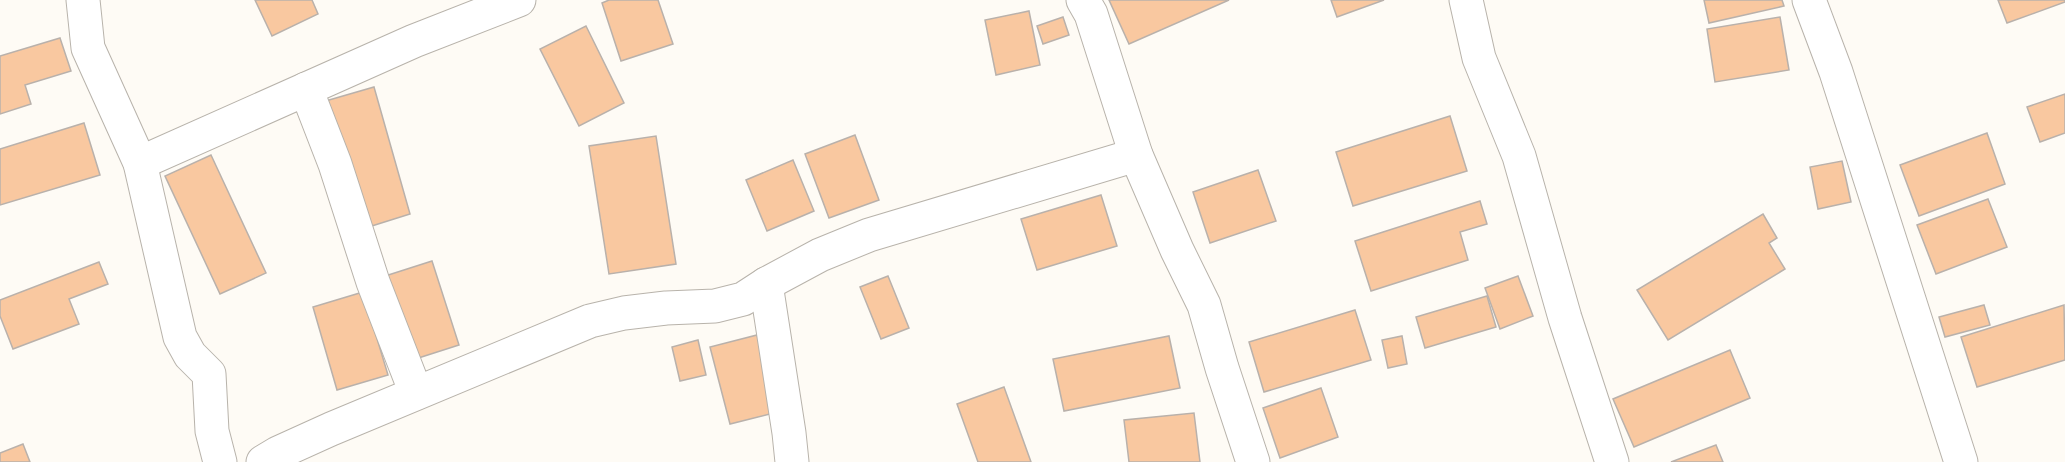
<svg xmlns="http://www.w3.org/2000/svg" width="2065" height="462" font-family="'PT Sans Narrow',sans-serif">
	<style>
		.building { fill: #f9c8a0; stroke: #b9b1ab; stroke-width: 1.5 }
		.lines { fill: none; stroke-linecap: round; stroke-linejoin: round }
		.minor-casing { stroke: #b8b3ab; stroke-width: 35 }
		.minor { stroke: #fff; stroke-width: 33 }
	</style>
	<rect width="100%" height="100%" fill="#fefbf5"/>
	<g class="building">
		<path d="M 255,0 L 312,0 L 318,14 L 272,36 Z"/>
		<path d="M 609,0 L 658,0 L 673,44 L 621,61 L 602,3 Z"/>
		<path d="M 1109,0 L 1229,0 L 1129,44 Z"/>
		<path d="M 1331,0 L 1384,0 L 1337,17 Z"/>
		<path d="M 1704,0 L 1782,0 L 1784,6 L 1709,23 Z"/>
		<path d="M 1998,0 L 2065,0 L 2065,2 L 2007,23 Z"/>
		<path d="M 1029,11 L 1040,65 L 996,75 L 985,20 Z"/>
		<path d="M 1063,17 L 1069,35 L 1043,44 L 1037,26 Z"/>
		<path d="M 1780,17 L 1789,70 L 1715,82 L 1707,29 Z"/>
		<path d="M 586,26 L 624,103 L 579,126 L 540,49 Z"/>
		<path d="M 60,38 L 71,71 L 25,85 L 31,104 L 0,114 L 0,56 Z"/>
		<path d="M 374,87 L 410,214 L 359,230 L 322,102 Z"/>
		<path d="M 2065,94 L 2065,133 L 2040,142 L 2027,107 Z"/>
		<path d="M 1450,116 L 1467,171 L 1353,206 L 1336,152 Z"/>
		<path d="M 84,123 L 100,175 L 0,205 L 0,149 Z"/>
		<path d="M 1987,133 L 2005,184 L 1919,216 L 1900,165 Z"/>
		<path d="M 855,135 L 879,200 L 829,218 L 805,154 Z"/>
		<path d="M 656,136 L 676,264 L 609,274 L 589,146 Z"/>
		<path d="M 211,155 L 266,273 L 220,294 L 165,176 Z"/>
		<path d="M 793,160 L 814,211 L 767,231 L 746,180 Z"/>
		<path d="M 1842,161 L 1851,202 L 1818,209 L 1810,167 Z"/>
		<path d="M 1258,170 L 1276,221 L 1210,243 L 1193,192 Z"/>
		<path d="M 1101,195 L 1117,246 L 1037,270 L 1021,219 Z"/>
		<path d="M 1988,199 L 2007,247 L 1936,274 L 1917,225 Z"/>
		<path d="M 1480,201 L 1487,224 L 1460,232 L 1468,260 L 1371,291 L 1355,241 Z"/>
		<path d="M 1763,214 L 1777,238 L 1769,243 L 1785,269 L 1668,340 L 1637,290 Z"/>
		<path d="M 432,261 L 459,345 L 409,361 L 382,277 Z"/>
		<path d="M 99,262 L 108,284 L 69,299 L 79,324 L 13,349 L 0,316 L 0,300 Z"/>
		<path d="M 888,276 L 909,328 L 881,339 L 860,287 Z"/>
		<path d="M 1518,276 L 1533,316 L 1500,329 L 1485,288 Z"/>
		<path d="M 363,292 L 388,375 L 337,390 L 313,307 Z"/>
		<path d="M 1487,296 L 1496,327 L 1425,348 L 1416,317 Z"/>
		<path d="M 1984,305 L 1990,325 L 1945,337 L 1939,317 Z"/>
		<path d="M 2064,305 L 2065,360 L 1977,387 L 1961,337 Z"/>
		<path d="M 1355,310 L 1371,360 L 1264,392 L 1249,342 Z"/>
		<path d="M 757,335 L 778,412 L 730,424 L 710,347 Z"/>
		<path d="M 1169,336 L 1180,388 L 1064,411 L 1053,359 Z"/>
		<path d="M 1402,336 L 1407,364 L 1388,368 L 1382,340 Z"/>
		<path d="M 698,340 L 706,375 L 680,381 L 672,347 Z"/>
		<path d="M 1730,350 L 1750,398 L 1634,447 L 1613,399 Z"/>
		<path d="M 1004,387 L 1031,462 L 978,462 L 957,404 Z"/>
		<path d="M 1321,388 L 1338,437 L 1280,458 L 1263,408 Z"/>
		<path d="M 1194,413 L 1200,462 L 1129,462 L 1124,420 Z"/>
		<path d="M 23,444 L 30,462 L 0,462 L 0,453 Z"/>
		<path d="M 1716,445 L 1723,462 L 1671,462 Z"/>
	</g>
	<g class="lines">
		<defs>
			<g id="minor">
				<path d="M 83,0 L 88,48 L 140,163 L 180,337 L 190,355 L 209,374 L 212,431 L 220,462"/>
				<path d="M 1083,0 L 1091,14 L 1136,155 L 1177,250 L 1204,305 L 1222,368 L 1253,462"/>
				<path d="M 1466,0 L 1479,58 L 1519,156 L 1565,318 L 1612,462"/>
				<path d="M 1809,0 L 1836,72 L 1961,462"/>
				<path d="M 306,89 L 335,164 L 373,282 L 416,393"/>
				<path d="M 140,163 L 414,41 L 519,0"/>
				<path d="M 766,284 L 789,433 L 792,462"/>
				<path d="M 263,462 L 278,453 L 331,429 L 590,321 L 624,313 L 666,308 L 715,306 L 743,299 L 766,284 L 820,255 L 869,235 L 1136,155"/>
			</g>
		</defs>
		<use href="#minor" class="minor-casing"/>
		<use href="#minor" class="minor"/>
	</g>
</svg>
